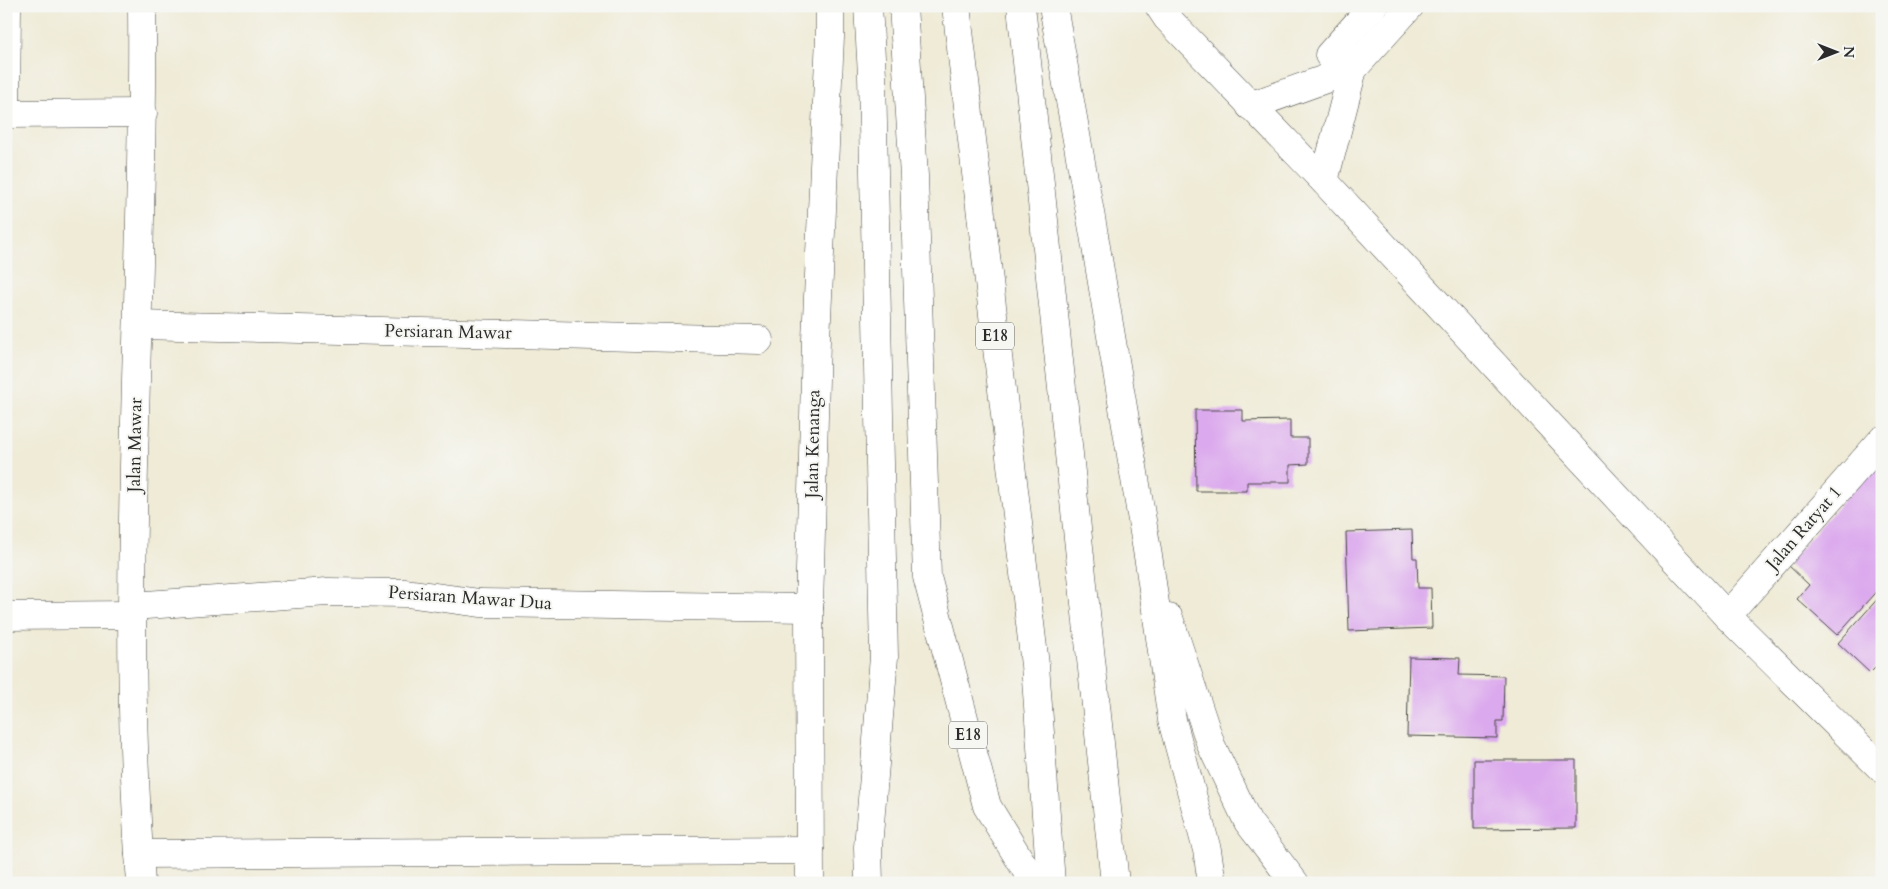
<svg xmlns="http://www.w3.org/2000/svg" width="1888" height="889" font-family="Cardo,serif">
	<style>
		.building { fill: #dba9ed }
		.lines { fill: none; stroke-linecap: round; stroke-linejoin: round }
		.minor-casing { stroke: #484845; stroke-width: 29 }
		.highway-casing { stroke: #484845; stroke-width: 29 }
		.minor { stroke: #fff; stroke-width: 28 }
		.highway { stroke: #fff; stroke-width: 28 }
		.labels { text-anchor: middle; dominant-baseline: central; stroke-width: 4; stroke-linejoin: round; paint-order: stroke }
		.shield { fill: #f6f6f2; stroke: #686867; stroke-width: 1 }
		.shield-label { font-size: 16px; font-weight: bold; fill: #2b2b2b }
		.street-label { font-size: 18px; fill: #2b2b2b; stroke: #f6f6f2 }
	</style>
	<rect width="100%" height="100%" fill="#f6f6f2"/>
	<filter id="ink" filterUnits="userSpaceOnUse"><feTurbulence type="fractalNoise" baseFrequency=".02" numOctaves="2"/><feDisplacementMap in="SourceGraphic" scale="10" xChannelSelector="R" yChannelSelector="G"/><feConvolveMatrix kernelMatrix="1 2 1 2 8 2 1 2 1" color-interpolation-filters="sRGB"/></filter>
	<filter id="wash" filterUnits="userSpaceOnUse"><feTurbulence type="fractalNoise" baseFrequency=".0096" numOctaves="4" result="noise"/><feDisplacementMap in="SourceGraphic" scale="20" xChannelSelector="R" yChannelSelector="G"/><feGaussianBlur stdDeviation="1.12" result="paint"/><feColorMatrix in="noise" values="0 0 0 0 0 0 0 0 0 0 0 0 0 0 0 0 0 1.4 0 .05"/><feComposite in="paint" operator="in"/></filter>
	<g filter="url(#wash)">
		<rect width="100%" height="100%" fill="#efebd7"/>
		<g id="blocks">
			<g class="building">
				<path d="M 1195,410 L 1243,410 L 1243,421 L 1290,420 L 1290,438 L 1308,438 L 1308,464 L 1290,465 L 1290,482 L 1247,482 L 1247,491 L 1196,491 Z"/>
				<path d="M 1882,457 L 1882,585 L 1837,635 L 1797,599 L 1809,585 L 1787,564 Z"/>
				<path d="M 1412,530 L 1413,558 L 1417,558 L 1418,588 L 1431,588 L 1432,628 L 1349,631 L 1346,532 Z"/>
				<path d="M 1882,594 L 1882,672 L 1876,667 L 1870,673 L 1838,643 Z"/>
				<path d="M 1409,657 L 1460,658 L 1459,675 L 1504,676 L 1503,721 L 1497,721 L 1497,738 L 1407,736 Z"/>
				<path d="M 1474,760 L 1576,760 L 1576,828 L 1474,829 Z"/>
			</g>
		</g>
	</g>
	<g filter="url(#ink)">
		<use href="#blocks" fill-opacity="0" stroke="#484845" stroke-width="1"/>
		<g class="lines">
			<defs>
				<g id="minor">
					<path d="M 1159,6 L 1167,18 L 1324,181 L 1727,616 L 1882,769"/>
					<path d="M 1329,55 L 1373,6"/>
					<path d="M 1250,106 L 1353,69"/>
					<path d="M 6,114 L 143,113"/>
					<path d="M 6,114 L 7,6"/>
					<path d="M 1324,181 L 1353,69 L 1410,6"/>
					<path d="M 138,325 L 759,340"/>
					<path d="M 132,606 L 327,592 L 406,593 L 480,603 L 809,608"/>
					<path d="M 6,616 L 131,615"/>
					<path d="M 1727,616 L 1882,440"/>
					<path d="M 139,854 L 810,850"/>
					<path d="M 141,883 C 119,591 145,298 142,6"/>
					<path d="M 810,883 L 809,608 L 816,340 L 830,37 L 830,6"/>
				</g>
				<g id="highway">
					<path d="M 868,6 L 872,75 L 884,657 L 868,847 L 869,883"/>
					<path d="M 903,6 L 914,176 L 927,577 L 987,806 L 1034,883"/>
					<path d="M 956,6 L 1035,665 L 1051,883"/>
					<path d="M 1021,6 L 1115,883"/>
					<path d="M 1053,6 L 1094,235 L 1149,562 L 1172,720 L 1207,850 L 1212,883"/>
					<path d="M 1169,618 L 1211,745 L 1248,822 L 1295,883"/>
				</g>
			</defs>
			<use href="#minor" class="minor-casing"/>
			<use href="#highway" class="highway-casing"/>
			<use href="#minor" class="minor"/>
			<use href="#highway" class="highway"/>
		</g>
	</g>
	<g class="labels">
		<g class="shield">
			<rect x="976" y="322.5" width="38" height="27" rx="4"/>
			<rect x="949" y="721.5" width="38" height="27" rx="4"/>
		</g>
		<g class="shield-label">
			<text x="995" y="336">E18</text>
			<text x="968" y="735">E18</text>
		</g>
		<g class="street-label">
			<text transform="translate(448 332) rotate(1)">Persiaran Mawar</text>
			<text transform="translate(813 444) rotate(-89)">Jalan Kenanga</text>
			<text transform="translate(135 445) rotate(-89)">Jalan Mawar</text>
			<text transform="translate(1804 528) rotate(-49)">Jalan Ratyat 1</text>
			<text transform="translate(470 598) rotate(4)">Persiaran Mawar Dua</text>
		</g>
	</g>
	<rect width="1888" height="889" fill="none" stroke="#f6f6f2" stroke-width="25"/>
	<g transform="translate(1836 52) rotate(90)" stroke="#f6f6f2" stroke-width="4" paint-order="stroke">
	<path d="M0-4L9 19L0 12L-9 19Z" fill="#2b2b2b"/>
	<text y="-8" font-size="14" font-weight="bold" text-anchor="middle" fill="#2b2b2b">N</text>
	</g>
</svg>
